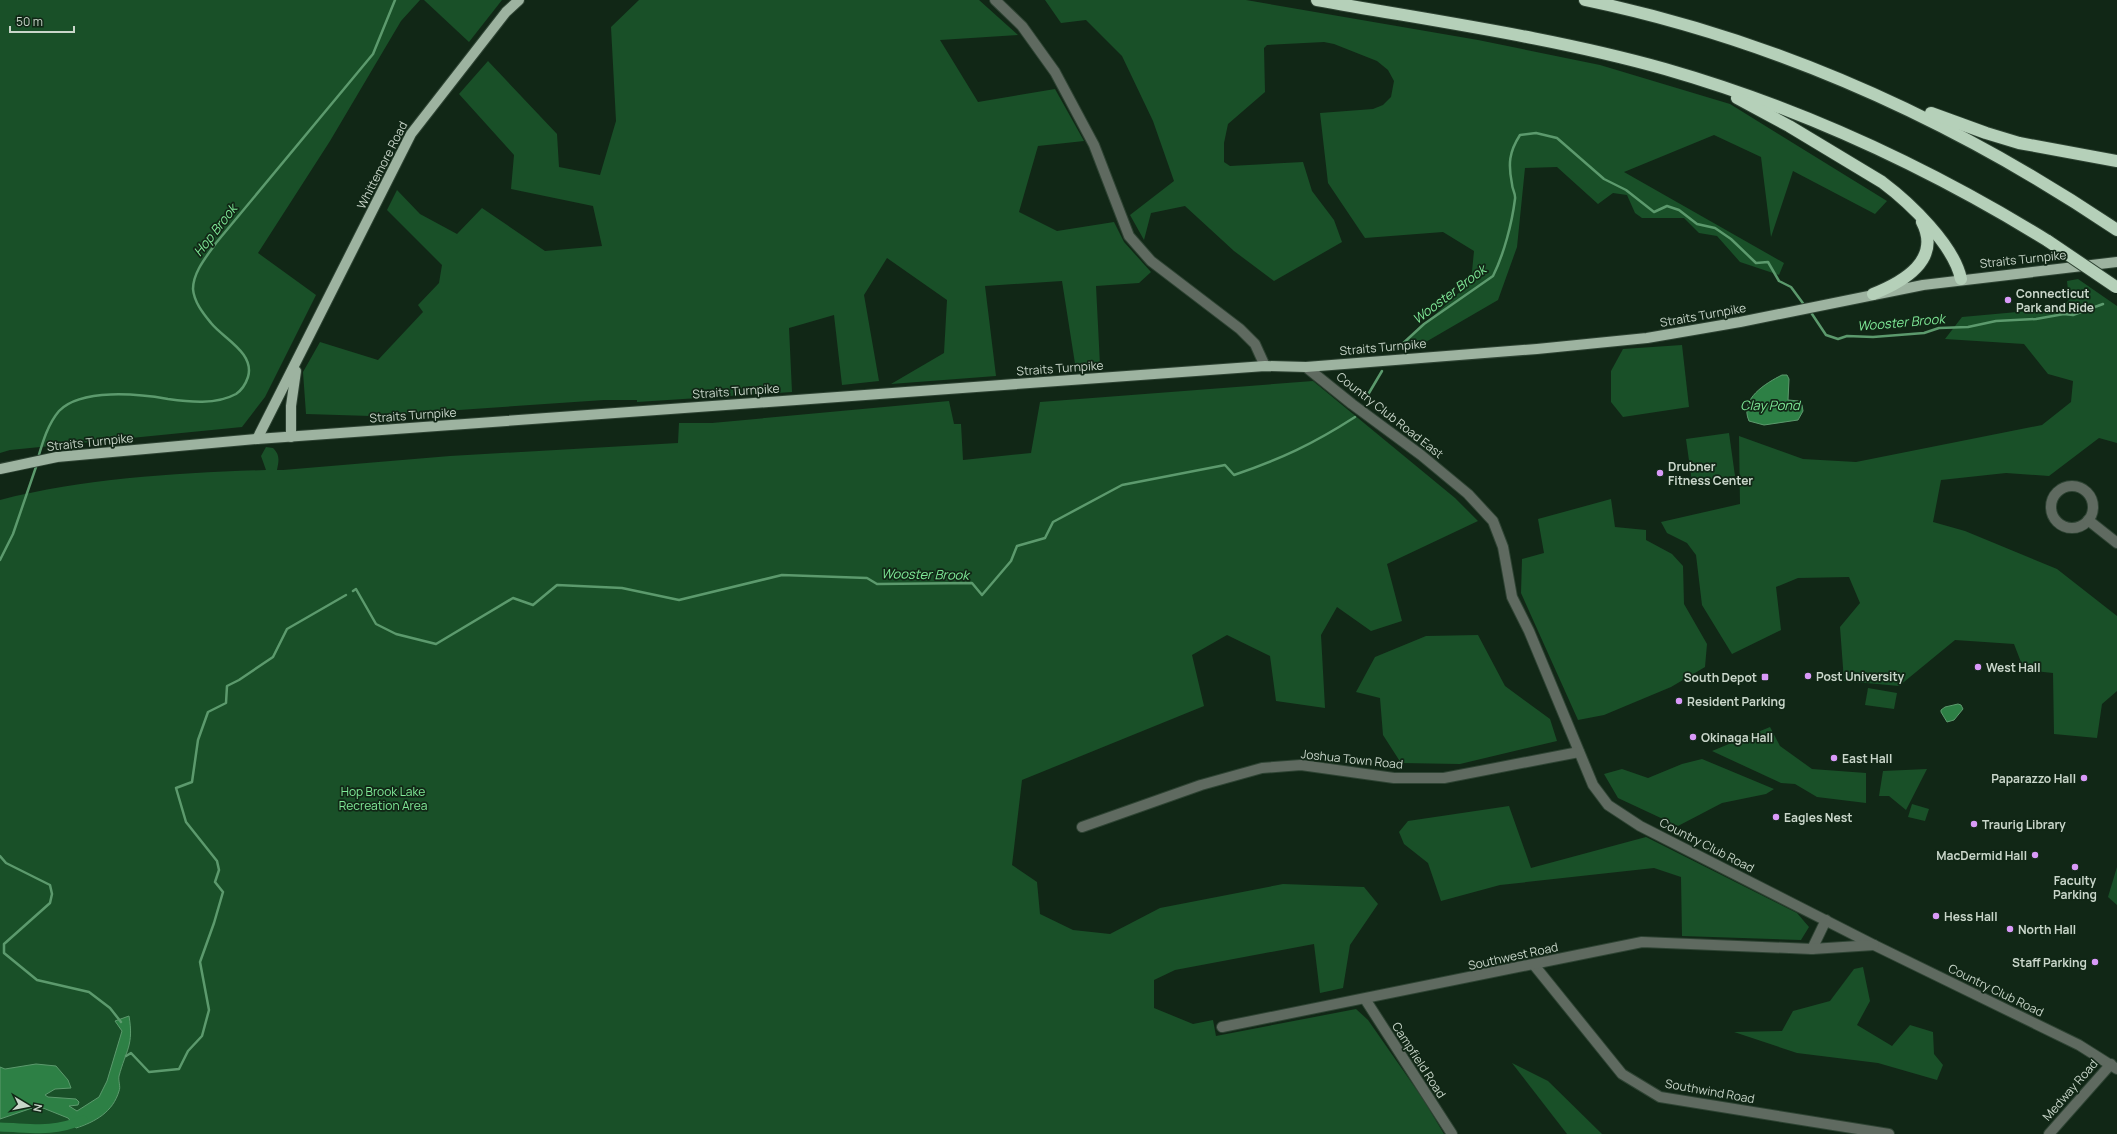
<svg xmlns="http://www.w3.org/2000/svg" width="2117" height="1134" font-family="Manrope,sans-serif">
	<style>
		.green { fill: #195028 }
		.water { fill: #2d8045; stroke: #5c9a6d }
		.lines { fill: none; stroke-linecap: round; stroke-linejoin: round }
		.stream { stroke: #5c9a6d; stroke-width: 2.5 }
		.canal { stroke: #2d8045; stroke-width: 9 }
		.minor-casing { stroke: #2e4333; stroke-width: 12 }
		.major-casing { stroke: #2e4333; stroke-width: 12 }
		.highway-casing { stroke: #2e4333; stroke-width: 14 }
		.minor { stroke: #5f6a60; stroke-width: 10 }
		.major { stroke: #9db3a0; stroke-width: 10 }
		.highway { stroke: #b5d0b9; stroke-width: 12 }
		.highway-bridge-casing { stroke: #2e4333; stroke-width: 14; stroke-linecap: butt }
		.highway-bridge { stroke: #b5d0b9; stroke-width: 12 }
		.poi-dot { fill: #d99af8; stroke: #112716; stroke-width: 1.5 }
		.labels { text-anchor: middle; dominant-baseline: central; stroke-width: 3.5; stroke-linejoin: round; paint-order: stroke }
		.street-label { font-size: 12px; fill: #c9d6ca; stroke: #112716 }
		.poi-label { font-size: 12px; font-weight: bold; fill: #c9d6ca; stroke: #112716; text-anchor: start }
		.park-label { font-size: 12px; fill: #80ea98; stroke: #112716 }
		.water-label { font-size: 13px; font-style: italic; fill: #7fe997; stroke: #112716 }
	</style>
	<rect width="100%" height="100%" fill="#112716"/>
	<g class="green">
		<path d="M 0,0 L 420,0 L 401,21 L 330,141 L 258,253 L 316,295 L 265,397 L 242,427 L 10,450 L 0,453 Z"/>
		<path d="M 424,0 L 502,0 L 469,42 Z"/>
		<path d="M 639,0 L 979,0 L 1018,35 L 940,40 L 978,102 L 1055,89 L 1084,141 L 1038,146 L 1019,212 L 1057,231 L 1114,222 L 1124,242 L 1151,272 L 1139,283 L 1096,286 L 1100,365 L 1076,370 L 1062,281 L 985,286 L 996,376 L 891,384 L 944,353 L 947,300 L 887,258 L 864,295 L 879,381 L 842,385 L 834,315 L 789,328 L 792,392 L 637,402 L 637,400 L 604,400 L 371,416 L 306,414 L 303,372 L 320,342 L 378,360 L 423,312 L 418,305 L 439,283 L 442,265 L 387,210 L 397,190 L 420,214 L 457,234 L 482,208 L 545,251 L 602,246 L 593,206 L 511,189 L 514,155 L 459,94 L 488,61 L 557,134 L 559,167 L 600,175 L 616,121 L 611,27 Z"/>
		<path d="M 1045,0 L 1246,0 L 1478,40 L 1600,65 L 1730,104 L 1887,201 L 1875,214 L 1793,171 L 1771,237 L 1761,157 L 1714,135 L 1624,172 L 1784,263 L 1779,275 L 1740,262 L 1717,236 L 1699,233 L 1684,218 L 1642,218 L 1635,213 L 1627,195 L 1613,193 L 1598,204 L 1557,167 L 1525,168 L 1517,247 L 1498,300 L 1424,343 L 1401,345 L 1471,282 L 1474,251 L 1443,232 L 1365,238 L 1328,183 L 1320,113 L 1373,109 L 1383,105 L 1391,97 L 1394,81 L 1388,70 L 1377,61 L 1334,44 L 1324,42 L 1267,45 L 1264,48 L 1265,92 L 1228,124 L 1224,143 L 1224,162 L 1230,166 L 1303,162 L 1312,191 L 1334,220 L 1342,242 L 1274,281 L 1234,251 L 1185,206 L 1151,213 L 1144,240 L 1130,215 L 1174,181 L 1153,121 L 1122,56 L 1086,20 L 1061,23 Z"/>
		<path d="M 2078,279 L 2117,306 L 2117,443 L 2099,438 L 2049,476 L 2006,473 L 1941,480 L 1933,522 L 1965,531 L 2057,569 L 2117,616 L 2117,691 L 2102,704 L 2097,738 L 2054,734 L 2053,673 L 2024,670 L 2014,644 L 1955,640 L 1899,686 L 1844,681 L 1840,627 L 1860,603 L 1849,577 L 1798,578 L 1776,587 L 1781,630 L 1732,654 L 1702,605 L 1696,555 L 1687,543 L 1667,533 L 1661,522 L 1740,504 L 1739,436 L 1803,459 L 1856,462 L 2042,425 L 2071,402 L 2073,381 L 2048,374 L 2024,344 L 1945,339 L 1962,317 L 2061,308 L 2069,300 L 2067,281 Z"/>
		<path d="M 1682,345 L 1689,407 L 1623,417 L 1611,402 L 1611,371 L 1623,349 Z"/>
		<path d="M 1313,381 L 1455,498 L 1478,521 L 1387,564 L 1402,621 L 1371,631 L 1337,607 L 1321,635 L 1325,708 L 1276,701 L 1270,656 L 1227,635 L 1192,655 L 1204,706 L 1022,780 L 1012,865 L 1037,882 L 1040,914 L 1073,930 L 1110,934 L 1160,908 L 1283,884 L 1364,887 L 1378,904 L 1350,945 L 1343,988 L 1320,993 L 1314,944 L 1175,970 L 1154,980 L 1154,1008 L 1193,1024 L 1213,1020 L 1216,1036 L 1356,1009 L 1368,1020 L 1423,1099 L 1444,1134 L 0,1134 L 0,500 C 86,478 178,473 266,470 L 261,456 L 266,447 L 273,448 C 280,455 279,460 277,470 L 283,470 L 450,456 L 678,443 L 679,423 L 712,423 L 949,401 L 954,424 L 961,424 L 963,460 L 1031,453 L 1040,402 Z"/>
		<path d="M 1729,433 L 1735,476 L 1692,482 L 1686,439 Z"/>
		<path d="M 1611,499 L 1615,527 L 1646,530 L 1646,540 L 1672,554 L 1683,566 L 1684,604 L 1707,644 L 1705,667 L 1671,687 L 1604,715 L 1578,720 L 1521,593 L 1522,559 L 1544,553 L 1538,519 Z"/>
		<path d="M 1478,635 L 1505,686 L 1550,719 L 1557,741 L 1460,764 L 1401,763 L 1383,735 L 1380,698 L 1356,692 L 1375,657 L 1426,636 Z"/>
		<path d="M 1868,688 L 1897,693 L 1894,709 L 1865,705 Z"/>
		<path d="M 1770,727 L 1780,746 L 1812,769 L 1866,773 L 1866,803 L 1817,797 L 1795,784 L 1781,783 L 1712,751 Z"/>
		<path d="M 1702,759 L 1774,789 L 1766,794 L 1722,803 L 1678,826 L 1618,798 L 1604,774 L 1622,769 L 1648,778 L 1682,764 Z"/>
		<path d="M 1927,769 L 1906,810 L 1889,796 L 1879,796 L 1883,771 Z"/>
		<path d="M 1912,804 L 1929,809 L 1925,821 L 1908,817 Z"/>
		<path d="M 1509,806 L 1531,868 L 1646,837 L 1797,913 L 1809,927 L 1801,940 L 1682,936 L 1681,877 L 1654,868 L 1500,885 L 1441,901 L 1428,863 L 1404,844 L 1399,832 L 1408,821 Z"/>
		<path d="M 2117,867 L 2117,905 L 2108,897 Z"/>
		<path d="M 1863,967 L 1870,1001 L 1857,1025 L 1892,1046 L 1910,1025 L 1933,1032 L 1934,1054 L 1943,1065 L 1937,1080 L 1878,1063 L 1797,1053 L 1734,1032 L 1782,1031 L 1793,1011 L 1830,1001 L 1854,969 Z"/>
		<path d="M 1512,1063 L 1548,1081 L 1602,1134 L 1567,1134 Z"/>
	</g>
	<g class="water">
		<path d="M 1782,375 L 1787,375 L 1789,379 L 1788,400 L 1799,401 L 1802,405 L 1803,411 L 1798,420 L 1764,425 L 1749,421 C 1739,399 1766,383 1782,375 Z"/>
		<path d="M 1958,704 L 1961,705 L 1963,709 L 1954,720 L 1947,722 L 1941,712 L 1941,710 L 1945,707 Z"/>
		<path d="M 129,1016 C 134,1045 126,1050 119,1076 C 118,1081 121,1087 119,1091 C 113,1112 95,1122 76,1128 L 68,1118 L 38,1106 L 0,1119 L 0,1067 L 5,1069 L 36,1064 L 56,1066 L 68,1080 L 71,1088 L 55,1089 L 45,1095 L 48,1097 L 76,1099 L 79,1102 L 78,1105 L 69,1106 L 77,1111 L 99,1097 L 107,1081 L 122,1031 L 115,1021 Z"/>
	</g>
	<g class="lines">
		<g class="stream">
			<path d="M 1810,311 L 1826,335 L 1838,339 L 1847,336 L 1873,337 L 1924,333 L 1939,328 L 1968,327 L 1996,321 L 2036,319 L 2064,314 L 2073,315 L 2103,304"/>
			<path d="M 1399,347 L 1424,324 L 1493,276 C 1504,254 1512,223 1515,199 C 1516,194 1512,189 1512,184 C 1508,164 1509,152 1520,135 L 1536,133 L 1557,138 L 1604,179 L 1626,190 L 1654,212 L 1667,206 L 1679,210 L 1697,224 L 1715,228 L 1731,239 L 1756,263 L 1768,262 L 1779,281 L 1791,287 L 1805,306"/>
			<path d="M 1366,398 L 1382,371"/>
			<path d="M 38,458 C 43,441 48,424 59,411 C 81,388 139,394 168,399 C 189,402 216,405 236,394 C 242,390 246,383 248,377 C 255,353 224,339 211,323 C 203,313 194,302 193,289 C 193,272 207,256 216,243 L 373,54 L 395,0"/>
			<path d="M 0,560 L 13,534 L 37,464"/>
			<path d="M 353,591 L 356,589 L 376,624 L 396,634 L 436,644 L 513,598 L 533,605 L 557,585 L 622,588 L 679,600 L 782,575 L 867,578 L 877,584 L 972,583 L 982,595 L 1011,561 L 1017,546 L 1045,538 L 1053,522 L 1122,485 L 1225,465 L 1234,475 C 1281,459 1313,444 1355,417"/>
			<path d="M 0,856 L 6,863 L 50,885 L 52,894 L 50,903 L 4,944 L 4,953 L 37,980 L 89,992 L 110,1008 L 121,1022"/>
			<path d="M 126,1056 L 131,1053 L 149,1072 L 179,1069 L 188,1051 L 202,1036 L 209,1010 L 200,962 L 214,923 L 223,892 L 215,882 L 219,870 L 217,861 L 186,822 L 176,788 L 192,782 L 198,740 L 208,712 L 226,703 L 227,686 L 239,680 L 273,657 L 287,629 L 346,595"/>
		</g>
		<path class="canal" d="M 0,1127 C 33,1128 51,1133 83,1120"/>
		<defs>
			<g id="minor">
				<path d="M 995,0 L 1022,26 L 1055,72 L 1094,145 L 1129,236 L 1151,261 L 1240,329 L 1255,344 L 1265,366"/>
				<path d="M 1306,367 L 1352,404 L 1421,455 L 1468,494 L 1493,521 L 1503,547 L 1512,597 L 1529,631 L 1593,785 L 1608,805 L 1640,826 L 1874,945 L 2079,1045 L 2117,1069"/>
				<circle cx="2072" cy="507" r="21"/>
				<path d="M 2088,520 L 2117,543"/>
				<path d="M 1082,827 L 1201,785 L 1262,768 L 1301,765 L 1394,778 L 1444,778 L 1579,752"/>
				<path d="M 1812,949 L 1826,920"/>
				<path d="M 1534,965 L 1622,1074 L 1660,1097 L 1889,1134"/>
				<path d="M 1365,999 L 1452,1134"/>
				<path d="M 1222,1027 L 1642,942 L 1812,949 L 1874,945"/>
				<path d="M 2049,1134 L 2111,1064"/>
			</g>
			<g id="major">
				<path d="M 291,437 L 291,406 L 296,371"/>
				<path d="M 257,439 L 411,134 L 506,12 L 519,0"/>
				<path d="M 0,469 L 57,457 L 257,439 L 1265,366 L 1306,367 L 1537,349 L 1647,338 L 1740,322 L 1923,285 L 2117,262"/>
			</g>
			<g id="highway">
				<path d="M 1317,0 C 1433,21 1551,37 1665,69 C 1801,108 1928,167 2048,241"/>
				<path d="M 1585,0 C 1777,40 1955,121 2117,230"/>
				<path d="M 1737,98 L 1789,126 L 1882,182 C 1910,203 1954,245 1961,279"/>
				<path d="M 1931,113 L 1986,133 L 2019,143 L 2117,161"/>
				<path d="M 1873,294 C 1903,282 1942,260 1922,222"/>
			</g>
		</defs>
		<use href="#minor" class="minor-casing"/>
		<use href="#major" class="major-casing"/>
		<use href="#highway" class="highway-casing"/>
		<use href="#minor" class="minor"/>
		<use href="#major" class="major"/>
		<use href="#highway" class="highway"/>
		<defs>
			<path id="highway-bridge" d="M 2048,241 L 2116,287"/>
		</defs>
		<use href="#highway-bridge" class="highway-bridge-casing"/>
		<use href="#highway-bridge" class="highway-bridge"/>
	</g>
	<g class="poi-dot">
		<circle cx="2008" cy="300" r="4"/>
		<circle cx="1660" cy="473" r="4"/>
		<circle cx="1978" cy="667" r="4"/>
		<circle cx="1808" cy="676" r="4"/>
		<rect x="1761" y="673" width="8" height="8" rx="2"/>
		<circle cx="1679" cy="701" r="4"/>
		<circle cx="1693" cy="737" r="4"/>
		<circle cx="1834" cy="758" r="4"/>
		<circle cx="2084" cy="778" r="4"/>
		<circle cx="1776" cy="817" r="4"/>
		<circle cx="1974" cy="824" r="4"/>
		<circle cx="2035" cy="855" r="4"/>
		<circle cx="2075" cy="867" r="4"/>
		<circle cx="1936" cy="916" r="4"/>
		<circle cx="2010" cy="929" r="4"/>
		<circle cx="2095" cy="962" r="4"/>
	</g>
	<g class="labels">
		<g class="street-label">
			<text transform="translate(382 165) rotate(-63)">Whittemore Road</text>
			<text transform="translate(2023 259) rotate(-6)">Straits Turnpike</text>
			<text transform="translate(1703 315) rotate(-10)">Straits Turnpike</text>
			<text transform="translate(1383 347) rotate(-5)">Straits Turnpike</text>
			<text transform="translate(1060 368) rotate(-4)">Straits Turnpike</text>
			<text transform="translate(736 391) rotate(-4)">Straits Turnpike</text>
			<text transform="translate(413 415) rotate(-4)">Straits Turnpike</text>
			<text transform="translate(1390 415) rotate(38)">Country Club Road East</text>
			<text transform="translate(90 442) rotate(-6)">Straits Turnpike</text>
			<text transform="translate(1352 759) rotate(6)">Joshua Town Road</text>
			<text transform="translate(1707 845) rotate(27)">Country Club Road</text>
			<text transform="translate(1513 956) rotate(-12)">Southwest Road</text>
			<text transform="translate(1996 990) rotate(26)">Country Club Road</text>
			<text transform="translate(1419 1060) rotate(57)">Campfield Road</text>
			<text transform="translate(2070 1090) rotate(-49)">Medway Road</text>
			<text transform="translate(1710 1091) rotate(10)">Southwind Road</text>
		</g>
		<g class="poi-label">
			<text x="2016" y="293">Connecticut<tspan x="2016" dy="14">Park and Ride</tspan></text>
			<text x="1668" y="466">Drubner<tspan x="1668" dy="14">Fitness Center</tspan></text>
			<text x="1986" y="667">West Hall</text>
			<text x="1816" y="676">Post University</text>
			<text x="1757" y="677" text-anchor="end">South Depot</text>
			<text x="1687" y="701">Resident Parking</text>
			<text x="1701" y="737">Okinaga Hall</text>
			<text x="1842" y="758">East Hall</text>
			<text x="2076" y="778" text-anchor="end">Paparazzo Hall</text>
			<text x="1784" y="817">Eagles Nest</text>
			<text x="1982" y="824">Traurig Library</text>
			<text x="2027" y="855" text-anchor="end">MacDermid Hall</text>
			<text x="2075" y="880" text-anchor="middle">Faculty<tspan x="2075" dy="14">Parking</tspan></text>
			<text x="1944" y="916">Hess Hall</text>
			<text x="2018" y="929">North Hall</text>
			<text x="2087" y="962" text-anchor="end">Staff Parking</text>
		</g>
		<g class="park-label">
			<text x="383" y="791">Hop Brook Lake<tspan x="383" dy="14">Recreation Area</tspan></text>
		</g>
		<g class="water-label">
			<text transform="translate(215 230) rotate(-52)">Hop Brook</text>
			<text transform="translate(1449 294) rotate(-37)">Wooster Brook</text>
			<text transform="translate(1901 322) rotate(-5)">Wooster Brook</text>
			<text x="1770" y="405">Clay Pond</text>
			<text transform="translate(925 574) rotate(1)">Wooster Brook</text>
		</g>
	</g>
	<g transform="translate(28 1106) rotate(100)" stroke="#112716" stroke-width="3" paint-order="stroke">
	<path d="M0-3L7 15L0 10L-7 15Z" fill="#c9d6ca"/>
	<text y="-6" font-size="11" font-weight="bold" text-anchor="middle" fill="#c9d6ca">N</text>
	</g>
	<path d="M10 26v6h64v-6" fill="none" stroke="#c9d6ca" stroke-width="2"/>
	<text x="16" y="26" font-size="12" fill="#c9d6ca" stroke="#112716" stroke-width="3" paint-order="stroke">50 m</text>
</svg>
